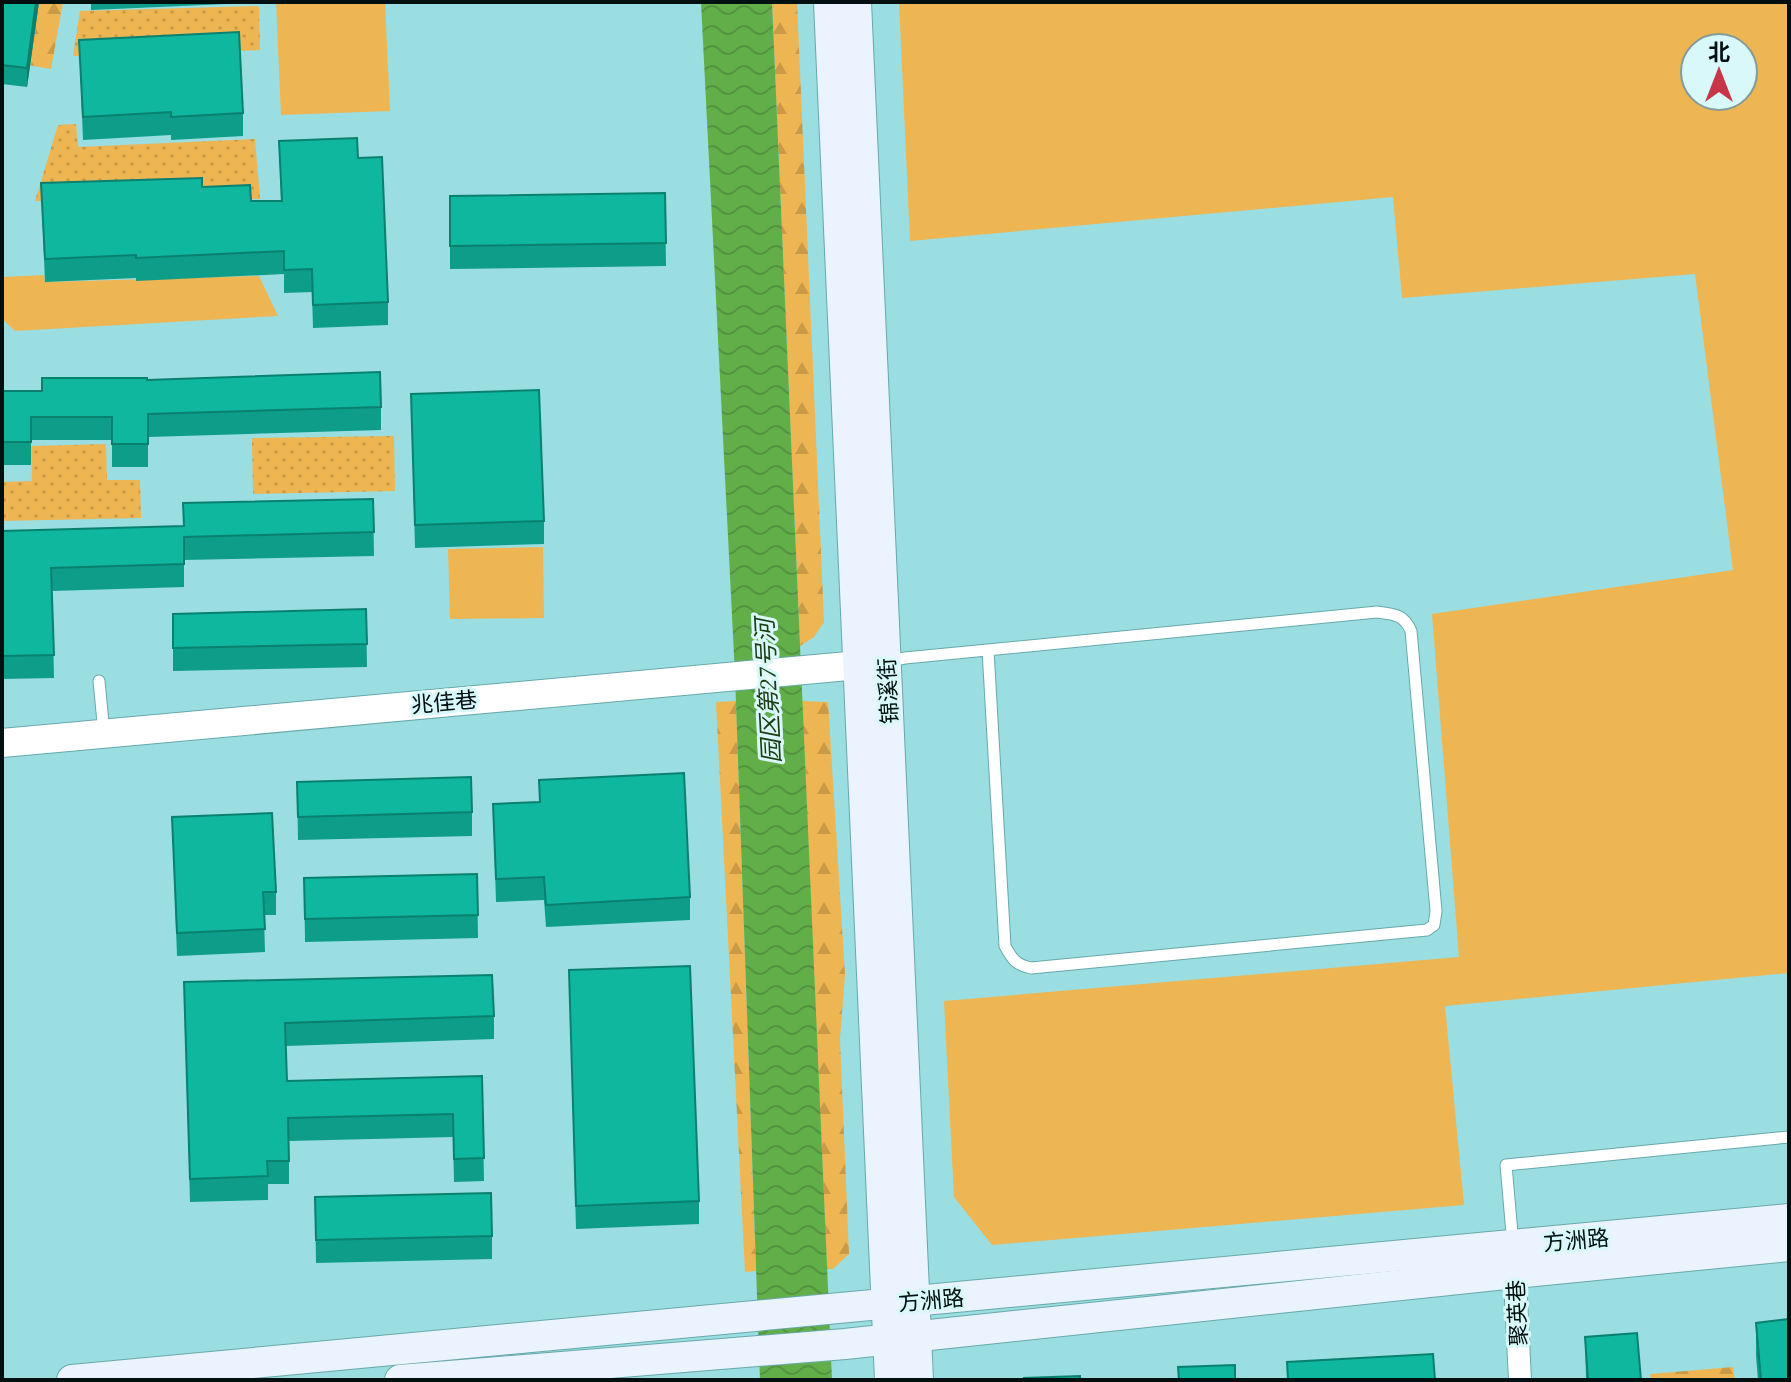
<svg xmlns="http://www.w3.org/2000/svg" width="1791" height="1382" font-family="'Source Serif 4','Noto Sans SC',serif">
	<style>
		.grass { fill: #eeb553; fill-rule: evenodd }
		.forest { fill: url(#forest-firs) }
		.park { fill: url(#park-dots) }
		.water { fill: url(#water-waves) }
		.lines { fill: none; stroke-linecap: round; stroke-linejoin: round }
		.service-casing { stroke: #66a9ab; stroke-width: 13 }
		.minor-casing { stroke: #66a9ab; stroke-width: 24 }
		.tertiary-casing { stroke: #66a9ab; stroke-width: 30 }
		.secondary-casing { stroke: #66a9ab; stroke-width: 32 }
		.service { stroke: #fff; stroke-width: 11 }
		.minor { stroke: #fff; stroke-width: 22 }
		.tertiary { stroke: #fff; stroke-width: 28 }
		.secondary { stroke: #ebf3ff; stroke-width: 30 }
		.wall { fill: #0d9d89 }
		.shaded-wall { fill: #0a806f }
		.building { fill: #0fb79f; stroke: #0a806f; stroke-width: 2 }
		.labels { text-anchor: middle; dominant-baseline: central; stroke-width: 6; stroke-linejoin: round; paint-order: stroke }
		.street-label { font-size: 22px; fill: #000f0f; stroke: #d8f8f9 }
		.water-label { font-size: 24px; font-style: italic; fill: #1e3d15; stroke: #d8f8f9 }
	</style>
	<defs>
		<pattern id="forest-firs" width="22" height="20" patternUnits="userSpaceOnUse" patternTransform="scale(2)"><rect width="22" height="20" fill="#eeb553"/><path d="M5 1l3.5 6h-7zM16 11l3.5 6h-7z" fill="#ca9a47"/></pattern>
		<pattern id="park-dots" width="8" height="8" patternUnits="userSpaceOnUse" patternTransform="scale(2)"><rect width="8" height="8" fill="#eeb553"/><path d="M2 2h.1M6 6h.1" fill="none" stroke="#ca9a47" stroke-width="1.8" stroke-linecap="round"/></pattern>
		<pattern id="water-waves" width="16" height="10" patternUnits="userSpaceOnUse" patternTransform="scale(2)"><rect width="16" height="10" fill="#62ae49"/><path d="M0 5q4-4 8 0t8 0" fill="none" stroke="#53943f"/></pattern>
	</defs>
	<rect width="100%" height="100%" fill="#9adee1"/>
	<g class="grass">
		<path d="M 276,2 L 385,2 L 390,111 L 281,115 Z"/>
		<path d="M 899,2 L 1789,2 L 1789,973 L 1445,1006 L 1464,1205 L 992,1245 L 954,1197 L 944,1001 L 1459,957 L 1432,614 L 1733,570 L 1695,274 L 1402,298 L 1393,197 L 910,241 ZM 1695,48 L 1743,48 L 1743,96 L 1695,96 Z"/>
		<path d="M 44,275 L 45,282 L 259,276 L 278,316 L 15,331 L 2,319 L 2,277 Z"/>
		<path d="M 543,547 L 544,618 L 450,619 L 448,549 Z"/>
	</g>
	<g class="forest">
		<path d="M 39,2 L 63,2 L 51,69 L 28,65 Z"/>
		<path d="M 772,2 L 797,2 L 824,622 L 814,637 L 800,646 Z"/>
		<path d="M 736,701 L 756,1271 L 745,1272 L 716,702 Z"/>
		<path d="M 802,701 L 828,702 L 845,975 L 840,1039 L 849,1254 L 833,1269 L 827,1269 Z"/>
		<path d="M 1733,1367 L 1735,1380 L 1651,1380 L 1650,1374 Z"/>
	</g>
	<g class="park">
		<path d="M 259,6 L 260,50 L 73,56 L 80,11 Z"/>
		<path d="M 76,124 L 78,147 L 255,139 L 260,199 L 35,201 L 58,125 Z"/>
		<path d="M 394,436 L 395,491 L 253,494 L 252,438 Z"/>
		<path d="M 106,444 L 107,480 L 140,480 L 141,518 L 2,521 L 2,482 L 32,481 L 31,446 Z"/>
	</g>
	<path class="water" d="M 701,2 L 772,2 L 832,1380 L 760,1380 L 735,675 Z"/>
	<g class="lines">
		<defs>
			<g id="service">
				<path d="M 889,661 L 905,658 L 1377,612 C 1393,614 1404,614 1411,631 L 1436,911 L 1434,925 L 1427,930 L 1031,968 C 1016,965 1012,959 1005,946 L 988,650"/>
				<path d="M 99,681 L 104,733"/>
				<path d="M 1513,1245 L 1506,1165 L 1789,1137"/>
			</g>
			<path id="minor" d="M 1514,1259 L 1520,1380"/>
			<path id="tertiary" d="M 2,743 L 881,663"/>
			<g id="secondary">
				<path d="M 829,2 L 890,1380"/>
				<path d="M 856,2 L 918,1380"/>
				<path d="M 72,1380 L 1789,1219"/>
				<path d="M 400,1380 L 845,1344 L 1515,1273 L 1789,1246"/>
			</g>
		</defs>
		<use href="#service" class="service-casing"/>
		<use href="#minor" class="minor-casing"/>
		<use href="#tertiary" class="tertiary-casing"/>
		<use href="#secondary" class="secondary-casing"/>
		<use href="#service" class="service"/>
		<use href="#minor" class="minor"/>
		<use href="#tertiary" class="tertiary"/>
		<use href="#secondary" class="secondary"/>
	</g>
	<g class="wall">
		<path d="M 2,2 L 39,2 L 27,87 L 2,84 Z"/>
		<path d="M 91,2 L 249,2 L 249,3 L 91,10 Z"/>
		<path d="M 79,40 L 243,113 L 243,136 L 171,140 L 171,135 L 83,140 Z"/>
		<path d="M 279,141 L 358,158 L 388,302 L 388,325 L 313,328 L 312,292 L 284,293 L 284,274 L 136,281 L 136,278 L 45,282 L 41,183 L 202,187 L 251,201 L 281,201 Z"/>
		<path d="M 665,193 L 666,266 L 450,269 L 450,196 Z"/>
		<path d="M 147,380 L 381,407 L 381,430 L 148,437 L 148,467 L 112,467 L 112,440 L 31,440 L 31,465 L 2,465 L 2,391 L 42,391 Z"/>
		<path d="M 411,394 L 544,521 L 544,544 L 415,548 Z"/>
		<path d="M 373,499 L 374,556 L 184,560 L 184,587 L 52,591 L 54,678 L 2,679 L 2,531 L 183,526 Z"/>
		<path d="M 366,609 L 367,667 L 173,671 L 173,614 Z"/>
		<path d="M 539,780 L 690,897 L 690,920 L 546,927 L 544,900 L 496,902 L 493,804 L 539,802 Z"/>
		<path d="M 297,782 L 472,812 L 472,836 L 298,840 Z"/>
		<path d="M 172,817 L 276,892 L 276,915 L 264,915 L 265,952 L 177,956 Z"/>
		<path d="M 477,874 L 478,938 L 305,942 L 304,878 Z"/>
		<path d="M 569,970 L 699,1201 L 699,1224 L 576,1229 Z"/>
		<path d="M 184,982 L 494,1016 L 494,1039 L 286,1046 L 287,1081 L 482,1076 L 484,1181 L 454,1182 L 453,1137 L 289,1141 L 289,1184 L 268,1184 L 268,1200 L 190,1202 Z"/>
		<path d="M 315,1197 L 492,1236 L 492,1259 L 316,1263 Z"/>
		<path d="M 1756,1323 L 1789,1380 L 1758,1380 L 1756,1356 Z"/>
		<path d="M 1585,1337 L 1641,1380 L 1586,1380 Z"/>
	</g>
	<path class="shaded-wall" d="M 36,2 L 39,2 L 27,87 L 27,68 Z"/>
	<g class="building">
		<path d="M 2,2 L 36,2 L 27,68 L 2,65 Z"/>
		<path d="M 239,32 L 243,113 L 171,117 L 171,112 L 83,117 L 79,40 Z"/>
		<path d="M 357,138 L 358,158 L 382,157 L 388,302 L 313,305 L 312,269 L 284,270 L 284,251 L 136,258 L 136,255 L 45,259 L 41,183 L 202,178 L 202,187 L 250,185 L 251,201 L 282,201 L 279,141 Z"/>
		<path d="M 665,193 L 666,243 L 450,246 L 450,196 Z"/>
		<path d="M 380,372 L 381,407 L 148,414 L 148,444 L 112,444 L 112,417 L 31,417 L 31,442 L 2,442 L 2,391 L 42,391 L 42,378 L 147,378 L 147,380 Z"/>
		<path d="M 539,390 L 544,521 L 415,525 L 411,394 Z"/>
		<path d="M 373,499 L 374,532 L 184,537 L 184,564 L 51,568 L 54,655 L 2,656 L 2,531 L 184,526 L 183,503 Z"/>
		<path d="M 366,609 L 367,644 L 173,648 L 173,614 Z"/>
		<path d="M 684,773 L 690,897 L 546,905 L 544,877 L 496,879 L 493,804 L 540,802 L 539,780 Z"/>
		<path d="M 471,777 L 472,812 L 298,817 L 297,782 Z"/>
		<path d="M 272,813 L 276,892 L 263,892 L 265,929 L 177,933 L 172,817 Z"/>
		<path d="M 477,874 L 478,915 L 305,919 L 304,878 Z"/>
		<path d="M 690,966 L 699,1201 L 576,1206 L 569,970 Z"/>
		<path d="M 492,975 L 494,1016 L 285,1023 L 287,1081 L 482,1076 L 484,1158 L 454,1159 L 453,1114 L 288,1118 L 289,1161 L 267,1161 L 268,1176 L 190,1179 L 184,982 Z"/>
		<path d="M 491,1193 L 492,1236 L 316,1240 L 315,1197 Z"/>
		<path d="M 1789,1319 L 1789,1380 L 1761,1380 L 1756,1323 Z"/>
		<path d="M 1637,1333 L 1641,1380 L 1588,1380 L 1585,1337 Z"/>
		<path d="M 1433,1354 L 1435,1380 L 1288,1380 L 1287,1362 Z"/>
		<path d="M 1235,1365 L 1235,1380 L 1179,1380 L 1178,1367 Z"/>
		<path d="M 1080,1376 L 1080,1380 L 1024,1380 L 1024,1378 Z"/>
	</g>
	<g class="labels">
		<g class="street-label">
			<text transform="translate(888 691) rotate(-93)">锦溪街</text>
			<text transform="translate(444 702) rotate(-5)">兆佳巷</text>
			<text transform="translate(1576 1240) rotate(-5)">方洲路</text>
			<text transform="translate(931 1300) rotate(-5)">方洲路</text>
			<text transform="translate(1517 1313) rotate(-93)">聚英巷</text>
		</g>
		<g class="water-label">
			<text transform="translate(768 691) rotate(-93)">园区第27号河</text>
		</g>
	</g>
	<rect width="1791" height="1382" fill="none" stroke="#000f0f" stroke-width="8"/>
	<g transform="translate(1719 72)"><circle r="38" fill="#d8f8f9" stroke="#829b9b" stroke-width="2"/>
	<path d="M0-6L14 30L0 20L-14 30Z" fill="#c63648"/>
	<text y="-12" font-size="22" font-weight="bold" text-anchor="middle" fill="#000f0f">北</text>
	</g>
</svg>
